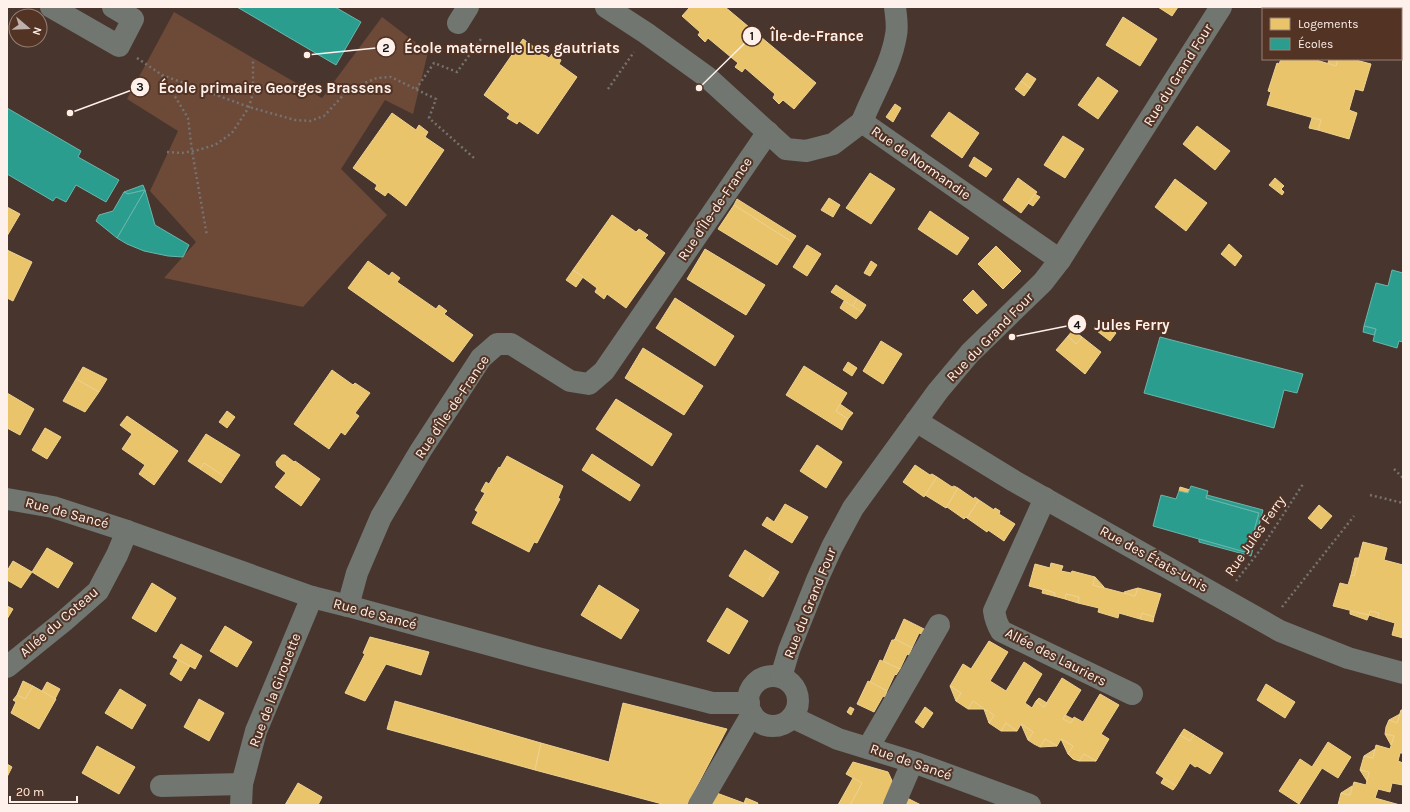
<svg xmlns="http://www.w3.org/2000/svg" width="1410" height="812" font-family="Karla,sans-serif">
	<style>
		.green { fill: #6d4938 }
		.homes { fill: #e9c46a; stroke: #efd291 }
		.schools { fill: #2a9d8f; stroke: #6ab6ab }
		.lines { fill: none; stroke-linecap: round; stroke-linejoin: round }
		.path { stroke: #76726f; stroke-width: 2.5; stroke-dasharray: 2 3; stroke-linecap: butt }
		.minor { stroke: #717671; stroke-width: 22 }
		.labels { text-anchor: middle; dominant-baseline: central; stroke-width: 4; stroke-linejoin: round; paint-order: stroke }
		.street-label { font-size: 14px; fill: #fef1ec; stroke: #523324 }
		.leader { fill: none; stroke: #fef1ec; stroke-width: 1.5 }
		.callout-dot { fill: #fef1ec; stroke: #523324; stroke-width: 1.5 }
		.mark-label { font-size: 12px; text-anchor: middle; font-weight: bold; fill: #111 }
		.callout-label { font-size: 15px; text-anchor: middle; font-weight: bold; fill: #fef1ec; stroke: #523324; stroke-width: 4; stroke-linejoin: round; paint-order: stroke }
	</style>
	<rect width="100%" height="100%" fill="#48362e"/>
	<path class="green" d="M 174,12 L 322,98 L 382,17 L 428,52 L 413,114 L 385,100 L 341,169 L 387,215 L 303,307 L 164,278 L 196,242 L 150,191 L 178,131 L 127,99 Z"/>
	<g class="homes">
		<path d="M 690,7 L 725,7 L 816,83 L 794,109 L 783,100 L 779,104 L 773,98 L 775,94 L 745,68 L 742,72 L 735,67 L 738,63 L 708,38 L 705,42 L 698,35 L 700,32 L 682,16 Z"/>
		<path d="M 1158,7 L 1178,7 L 1172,16 Z"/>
		<path d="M 1123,17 L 1157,39 L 1140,66 L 1106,45 Z"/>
		<path d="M 523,39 L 549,58 L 552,54 L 561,60 L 559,64 L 577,77 L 538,134 L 519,121 L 517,124 L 507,118 L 510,114 L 484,95 Z"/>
		<path d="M 1281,59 L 1313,59 L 1336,66 L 1338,59 L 1352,59 L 1371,64 L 1363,91 L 1355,89 L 1349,110 L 1357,113 L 1349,139 L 1318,130 L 1321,120 L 1267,105 L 1271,92 L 1268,91 L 1277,63 L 1279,64 Z"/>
		<path d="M 1329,59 L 1338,59 L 1336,66 L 1328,63 Z"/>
		<path d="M 1027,73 L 1036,79 L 1030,88 L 1021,81 Z"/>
		<path d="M 1098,77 L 1118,91 L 1098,119 L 1078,105 Z"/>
		<path d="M 1021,81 L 1030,88 L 1024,96 L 1015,89 Z"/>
		<path d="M 895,104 L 901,108 L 893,122 L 886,117 Z"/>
		<path d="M 949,112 L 979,133 L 962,158 L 931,136 Z"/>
		<path d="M 392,113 L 416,130 L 419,125 L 428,132 L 425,137 L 444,150 L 406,206 L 388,192 L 385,196 L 375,189 L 377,185 L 353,168 Z"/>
		<path d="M 1312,118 L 1321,120 L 1318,130 L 1309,128 Z"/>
		<path d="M 1197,126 L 1230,151 L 1215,170 L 1183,144 Z"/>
		<path d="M 1063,136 L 1084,149 L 1065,178 L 1044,165 Z"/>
		<path d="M 974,157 L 992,169 L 986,177 L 969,166 Z"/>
		<path d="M 870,173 L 895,189 L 871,224 L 846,208 Z"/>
		<path d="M 1018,178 L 1037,192 L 1021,213 L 1003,200 Z"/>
		<path d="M 1275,178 L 1284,186 L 1281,189 L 1284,192 L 1282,195 L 1269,185 Z"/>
		<path d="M 1175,179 L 1207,203 L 1186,231 L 1155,207 Z"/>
		<path d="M 1035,194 L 1040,197 L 1033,206 L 1028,203 Z"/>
		<path d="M 829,198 L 840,205 L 833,217 L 821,210 Z"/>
		<path d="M 737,199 L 796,236 L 792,242 L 734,205 Z"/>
		<path d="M 734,205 L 792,242 L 777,265 L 718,229 Z"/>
		<path d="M 7,207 L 20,214 L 7,236 Z"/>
		<path d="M 930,211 L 969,238 L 957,255 L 918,229 Z"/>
		<path d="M 612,215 L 636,232 L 639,229 L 648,235 L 645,238 L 665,253 L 626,308 L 607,294 L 604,299 L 595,292 L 597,288 L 573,270 Z"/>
		<path d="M 1229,244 L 1242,256 L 1235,266 L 1221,254 Z"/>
		<path d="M 807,245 L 821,254 L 807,276 L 793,267 Z"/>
		<path d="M 996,246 L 1021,271 L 1003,289 L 978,264 Z"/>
		<path d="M 705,249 L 765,285 L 746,315 L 687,279 Z"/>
		<path d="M 7,250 L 32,262 L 13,301 L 7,298 Z"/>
		<path d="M 368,261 L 389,276 L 392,272 L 400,278 L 397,282 L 436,309 L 439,305 L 447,311 L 444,314 L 473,335 L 453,362 L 348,288 Z"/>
		<path d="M 871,261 L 877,265 L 870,276 L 864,273 Z"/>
		<path d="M 573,270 L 583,277 L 576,287 L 566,280 Z"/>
		<path d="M 836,285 L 857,299 L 853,306 L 831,292 Z"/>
		<path d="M 973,290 L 987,305 L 977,314 L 963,300 Z"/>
		<path d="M 675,298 L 734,336 L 715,366 L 656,328 Z"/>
		<path d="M 857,299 L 866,305 L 862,312 L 853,306 Z"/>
		<path d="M 844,301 L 862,312 L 856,319 L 840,308 Z"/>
		<path d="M 1104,323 L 1116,333 L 1110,341 L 1097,331 Z"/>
		<path d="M 1073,330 L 1082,337 L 1076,344 L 1068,336 Z"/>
		<path d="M 1068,336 L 1076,344 L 1082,337 L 1101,352 L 1085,374 L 1056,350 Z"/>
		<path d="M 881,341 L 902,354 L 883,384 L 863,371 Z"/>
		<path d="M 643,348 L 703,386 L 684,415 L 625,378 Z"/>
		<path d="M 848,362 L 857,368 L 852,376 L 843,370 Z"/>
		<path d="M 804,366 L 847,393 L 836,411 L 848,419 L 842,430 L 786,395 Z"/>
		<path d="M 83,367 L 107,379 L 99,392 L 76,379 Z"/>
		<path d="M 332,370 L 353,385 L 355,383 L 370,393 L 355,413 L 359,416 L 345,435 L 341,432 L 329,449 L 294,424 Z"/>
		<path d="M 76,379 L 99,392 L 85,412 L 63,401 Z"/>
		<path d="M 7,393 L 34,409 L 20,435 L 7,428 Z"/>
		<path d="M 616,399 L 672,434 L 652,466 L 596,429 Z"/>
		<path d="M 840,404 L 853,413 L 848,419 L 836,411 Z"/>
		<path d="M 227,411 L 235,417 L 227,428 L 219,422 Z"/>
		<path d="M 127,416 L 178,451 L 154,485 L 139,474 L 145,465 L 122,449 L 132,434 L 120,425 Z"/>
		<path d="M 45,428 L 61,437 L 47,459 L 32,450 Z"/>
		<path d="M 206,434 L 240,455 L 225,477 L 204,463 L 200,469 L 188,461 Z"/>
		<path d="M 817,445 L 842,462 L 826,488 L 800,471 Z"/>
		<path d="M 592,454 L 640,485 L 630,501 L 582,470 Z"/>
		<path d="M 282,455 L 285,455 L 294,462 L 295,461 L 320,479 L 301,506 L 275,487 L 286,473 L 277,466 L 276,462 Z"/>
		<path d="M 507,456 L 563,486 L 558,498 L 560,499 L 537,543 L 534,542 L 529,552 L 472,523 L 478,512 L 475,510 L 485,493 L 481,491 L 486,482 L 489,484 L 499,467 L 500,468 Z"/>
		<path d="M 204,463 L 225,477 L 221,483 L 200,469 Z"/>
		<path d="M 915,465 L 930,475 L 932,474 L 937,477 L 924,497 L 903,482 Z"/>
		<path d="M 937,477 L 952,487 L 954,486 L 958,488 L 946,508 L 925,495 Z"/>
		<path d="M 1180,487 L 1190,490 L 1188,493 L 1179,491 Z"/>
		<path d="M 958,488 L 974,499 L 975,497 L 979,500 L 967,518 L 966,517 L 964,519 L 947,507 L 946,508 Z"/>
		<path d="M 979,500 L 994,510 L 995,508 L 1000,511 L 999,514 L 1015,524 L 1004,541 L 988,530 L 987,532 L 967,518 Z"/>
		<path d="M 785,504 L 808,517 L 792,543 L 762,525 L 767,517 L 774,522 Z"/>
		<path d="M 1319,505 L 1332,516 L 1321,529 L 1308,518 Z"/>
		<path d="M 1363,542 L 1387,548 L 1384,560 L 1403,565 L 1403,638 L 1392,635 L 1395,623 L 1378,618 L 1379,613 L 1370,611 L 1369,615 L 1333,606 L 1340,583 L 1348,585 L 1351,575 L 1354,576 Z"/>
		<path d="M 47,548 L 73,563 L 58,588 L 32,572 Z"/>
		<path d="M 745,550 L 779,572 L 777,575 L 773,572 L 769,579 L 773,582 L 763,597 L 729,576 Z"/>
		<path d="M 1355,558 L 1359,558 L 1354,576 L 1351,575 Z"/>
		<path d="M 13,561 L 32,572 L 21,588 L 7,580 L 7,571 Z"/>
		<path d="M 1051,563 L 1063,566 L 1061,571 L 1071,573 L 1072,571 L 1095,577 L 1093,585 L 1135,596 L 1138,588 L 1161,594 L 1154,617 L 1142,613 L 1140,619 L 1119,613 L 1118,618 L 1098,612 L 1099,608 L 1078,603 L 1079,597 L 1066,594 L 1065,599 L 1054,596 L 1055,593 L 1029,586 L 1035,564 L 1050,568 Z"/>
		<path d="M 773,572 L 777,575 L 773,582 L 769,579 Z"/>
		<path d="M 1095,577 L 1104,587 L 1104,588 L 1093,585 Z"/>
		<path d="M 152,583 L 176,598 L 156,632 L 132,618 Z"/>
		<path d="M 599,585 L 639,610 L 621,639 L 581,615 Z"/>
		<path d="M 1138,588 L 1135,596 L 1124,593 L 1124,592 Z"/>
		<path d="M 1043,589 L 1055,593 L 1054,596 L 1042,593 Z"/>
		<path d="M 1066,594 L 1079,597 L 1078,603 L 1065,599 Z"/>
		<path d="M 7,606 L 13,609 L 7,619 Z"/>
		<path d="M 727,608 L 748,621 L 729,654 L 707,641 Z"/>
		<path d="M 1350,611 L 1369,615 L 1367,620 L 1350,614 Z"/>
		<path d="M 1370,611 L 1379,613 L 1378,618 L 1369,615 Z"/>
		<path d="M 1142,613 L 1154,617 L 1153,622 L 1140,619 Z"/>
		<path d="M 904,619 L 924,629 L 922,634 L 919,633 L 912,648 L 895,639 Z"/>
		<path d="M 225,626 L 252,642 L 237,667 L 210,651 Z"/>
		<path d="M 370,637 L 429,652 L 421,675 L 386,664 L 365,701 L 345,693 L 365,654 L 363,653 Z"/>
		<path d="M 895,639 L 912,648 L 909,655 L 907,654 L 900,669 L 883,661 L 892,640 L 894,640 Z"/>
		<path d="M 989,641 L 1008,652 L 990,681 L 1006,691 L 1024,662 L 1042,674 L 1025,703 L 1032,708 L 1036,701 L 1044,707 L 1062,678 L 1081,690 L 1063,719 L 1071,723 L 1074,717 L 1083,722 L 1100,694 L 1119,705 L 1101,734 L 1109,739 L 1096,761 L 1084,754 L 1079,761 L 1073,759 L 1068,754 L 1073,746 L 1061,739 L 1057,746 L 1045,739 L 1040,747 L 1034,744 L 1028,740 L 1033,732 L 1021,724 L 1017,731 L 1006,723 L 1001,731 L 989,723 L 994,715 L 973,701 L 968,709 L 956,701 L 961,693 L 950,686 L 963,664 L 971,669 Z"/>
		<path d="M 181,644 L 202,656 L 195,669 L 173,657 Z"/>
		<path d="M 178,660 L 190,666 L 181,681 L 170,674 Z"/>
		<path d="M 880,660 L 900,669 L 896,675 L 895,674 L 887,691 L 870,682 Z"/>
		<path d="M 23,681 L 33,686 L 25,699 L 17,695 Z"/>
		<path d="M 868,681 L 887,691 L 885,697 L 883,696 L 874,712 L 857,704 Z"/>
		<path d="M 47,682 L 60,689 L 55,699 L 42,691 Z"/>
		<path d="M 1266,684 L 1295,702 L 1285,718 L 1257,700 Z"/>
		<path d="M 33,686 L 56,699 L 39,729 L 11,713 L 16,702 L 13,700 L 17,695 L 25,699 Z"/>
		<path d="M 950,686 L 961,693 L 956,701 Z"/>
		<path d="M 120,689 L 146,705 L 132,729 L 105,713 Z"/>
		<path d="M 1039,698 L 1047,703 L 1044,707 L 1036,701 Z"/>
		<path d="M 199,699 L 224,713 L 209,741 L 184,727 Z"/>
		<path d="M 395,701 L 541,743 L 535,770 L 387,729 Z"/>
		<path d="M 973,701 L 984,709 L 968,709 Z"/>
		<path d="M 623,703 L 727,729 L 687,805 L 666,805 L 535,770 L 541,743 L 609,762 Z"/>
		<path d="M 850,707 L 854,709 L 851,715 L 847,712 Z"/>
		<path d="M 925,707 L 933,713 L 923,728 L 915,722 Z"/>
		<path d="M 984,709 L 994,715 L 989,723 Z"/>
		<path d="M 1401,710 L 1403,710 L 1403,753 L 1400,753 L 1398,761 L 1403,763 L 1403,785 L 1392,783 L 1390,792 L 1378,789 L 1375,798 L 1400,805 L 1338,805 L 1341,793 L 1350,795 L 1354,782 L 1366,785 L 1369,772 L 1360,770 L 1364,756 L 1373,758 L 1376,745 L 1390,749 L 1394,736 L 1385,734 L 1386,727 L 1389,720 L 1397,723 Z"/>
		<path d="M 1400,714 L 1397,723 L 1389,720 Z"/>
		<path d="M 1065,715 L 1073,719 L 1071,723 L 1063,719 Z"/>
		<path d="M 1006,723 L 1017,731 L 1001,731 Z"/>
		<path d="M 1021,724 L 1033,732 L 1028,740 Z"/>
		<path d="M 1184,729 L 1194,735 L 1190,741 L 1180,735 Z"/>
		<path d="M 1385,734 L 1394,736 L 1391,745 Z"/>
		<path d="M 1180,735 L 1190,741 L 1194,735 L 1223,753 L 1210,774 L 1197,766 L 1195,767 L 1190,763 L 1176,786 L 1156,773 Z"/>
		<path d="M 1045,739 L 1057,746 L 1040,747 Z"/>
		<path d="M 1061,739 L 1073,746 L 1068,754 Z"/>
		<path d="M 1328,742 L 1351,757 L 1338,778 L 1322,768 L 1299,804 L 1279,791 L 1300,759 L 1312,767 Z"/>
		<path d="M 97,746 L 135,767 L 119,794 L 82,773 Z"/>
		<path d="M 1375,749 L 1373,758 L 1364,756 Z"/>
		<path d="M 1084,754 L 1096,761 L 1079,761 Z"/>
		<path d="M 853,762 L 888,772 L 894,785 L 883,805 L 850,805 L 862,783 L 846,774 Z"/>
		<path d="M 7,764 L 12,767 L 7,777 Z"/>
		<path d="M 1360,770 L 1369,772 L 1367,781 Z"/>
		<path d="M 853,778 L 862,783 L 850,805 L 838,805 Z"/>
		<path d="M 1164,778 L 1176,786 L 1173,790 L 1161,783 Z"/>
		<path d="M 298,783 L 322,797 L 318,805 L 285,805 Z"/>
		<path d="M 1352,786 L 1350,795 L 1341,793 Z"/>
		<path d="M 714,792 L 749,805 L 707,805 Z"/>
		<path d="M 746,798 L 758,803 L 757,805 L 749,805 L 744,803 Z"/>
		<path d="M 907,798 L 921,805 L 904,805 Z"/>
	</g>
	<g class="schools">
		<path d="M 237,7 L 335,7 L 361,22 L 336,65 Z"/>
		<path d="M 7,108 L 81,151 L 78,157 L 119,180 L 106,202 L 76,185 L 66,202 L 56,197 L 53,201 L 7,174 Z"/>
		<path d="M 143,185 L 145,190 L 128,194 L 124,192 Z"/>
		<path d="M 145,190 L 155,225 L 189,245 L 183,257 L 168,256 L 144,251 L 127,244 L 117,238 Z"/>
		<path d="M 145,190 L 117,238 L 96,221 L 99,215 L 113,211 L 124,192 L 128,194 Z"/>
		<path d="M 1392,270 L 1403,273 L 1403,342 L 1399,341 L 1397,348 L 1373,341 L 1376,329 L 1364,326 L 1376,283 L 1388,286 Z"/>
		<path d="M 1364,326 L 1376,329 L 1374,335 L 1363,332 Z"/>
		<path d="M 1160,337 L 1303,374 L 1297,393 L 1284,390 L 1274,428 L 1144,393 Z"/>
		<path d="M 1191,486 L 1208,491 L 1206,498 L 1259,513 L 1248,553 L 1153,526 L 1161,495 L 1176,499 L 1179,491 L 1188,493 Z"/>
		<path d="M 1207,495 L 1263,510 L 1251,556 L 1199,542 L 1199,539 L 1248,553 L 1259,513 L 1206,498 Z"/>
	</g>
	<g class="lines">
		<g class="path">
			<path d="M 137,58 L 162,75 L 249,107 L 295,120 L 310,121 L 324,116 L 349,89 L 377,78 L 391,77 L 436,99 L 429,118 L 474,158"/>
			<path d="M 162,75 L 188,118 L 192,151 L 207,236"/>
			<path d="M 416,89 L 434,63 L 457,72 L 481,39"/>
			<path d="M 608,89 L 634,52"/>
			<path d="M 167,152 L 182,153 L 198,150 L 215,145 L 232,133 L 249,107 L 253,93 L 253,60"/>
			<path d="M 1394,469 L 1403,478"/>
			<path d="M 1370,495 L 1403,503"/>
			<path d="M 1236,581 L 1261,549 L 1303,484"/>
			<path d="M 1282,607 L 1354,516"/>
		</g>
		<g class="minor">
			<path d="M 51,7 L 119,46 L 133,19 L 113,7"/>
			<path d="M 606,7 L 646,33 L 707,77 L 786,149 L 806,151 L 833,144 L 862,122 L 1060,260"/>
			<path d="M 458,23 L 468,7"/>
			<path d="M 862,122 C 873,93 891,66 896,35 C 898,26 896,16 895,7"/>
			<path d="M 916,421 L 1014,481 L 1280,631 L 1348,658 L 1403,673"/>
			<path d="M 1045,498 L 994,611 C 995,618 997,624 1001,631 L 1132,694"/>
			<path d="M 7,499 L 53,507 L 127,531 L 312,597 L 348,606 L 534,657 L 712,703 L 749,703"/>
			<path d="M 348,606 L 357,573 L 381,517 L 421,450 L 481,358 L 497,344 L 511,344 L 570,381 L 589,384 L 604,371 L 768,132"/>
			<path d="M 7,667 L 64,621 L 98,591 L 117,555 L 127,531"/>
			<circle cx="773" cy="701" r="25"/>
			<path d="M 781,677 L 789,650 L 817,580 L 832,547 L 853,508 L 938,391 L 970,353 L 1043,282 L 1060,260 L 1221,7"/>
			<path d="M 792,717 L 838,739 L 916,763 L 1030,805"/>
			<path d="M 868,748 L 939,625"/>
			<path d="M 161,786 L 242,784"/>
			<path d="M 241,805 L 242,784 L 256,731 L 312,597"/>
			<path d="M 699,805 L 752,714"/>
			<path d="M 894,805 L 912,763"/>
		</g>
	</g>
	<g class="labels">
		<g class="street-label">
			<text transform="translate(1178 75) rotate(-58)">Rue du Grand Four</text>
			<text transform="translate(921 163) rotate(35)">Rue de Normandie</text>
			<text transform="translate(715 209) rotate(-56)">Rue d'Île-de-France</text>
			<text transform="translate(990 337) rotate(-46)">Rue du Grand Four</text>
			<text transform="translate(452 407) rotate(-56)">Rue d'Île-de-France</text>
			<text transform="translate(67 513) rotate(15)">Rue de Sancé</text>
			<text transform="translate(1255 536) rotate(-55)">Rue Jules Ferry</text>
			<text transform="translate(1154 559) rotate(29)">Rue des États-Unis</text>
			<text transform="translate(810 603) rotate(-68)">Rue du Grand Four</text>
			<text transform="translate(375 614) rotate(15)">Rue de Sancé</text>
			<text transform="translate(59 622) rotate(-41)">Allée du Coteau</text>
			<text transform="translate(1056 657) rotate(27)">Allée des Lauriers</text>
			<text transform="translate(275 690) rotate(-69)">Rue de la Girouette</text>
			<text transform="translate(911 762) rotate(19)">Rue de Sancé</text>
		</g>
	</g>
	<path class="leader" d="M699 88L752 36M307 55L386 47M70 113L140 87M1012 337L1077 324"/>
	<g class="callout-dot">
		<circle cx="699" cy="88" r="4"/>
		<circle cx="307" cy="55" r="4"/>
		<circle cx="70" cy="113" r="4"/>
		<circle cx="1012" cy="337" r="4"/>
		<circle cx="752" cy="36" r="10"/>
		<circle cx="386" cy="47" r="10"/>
		<circle cx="140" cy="87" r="10"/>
		<circle cx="1077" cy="324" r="10"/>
	</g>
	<g class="mark-label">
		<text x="752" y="40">1</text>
		<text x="386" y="52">2</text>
		<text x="140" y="91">3</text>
		<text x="1077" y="329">4</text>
	</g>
	<g class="callout-label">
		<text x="817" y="41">Île-de-France</text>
		<text x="512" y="53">École maternelle Les gautriats</text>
		<text x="275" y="93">École primaire Georges Brassens</text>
		<text x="1132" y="330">Jules Ferry</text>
	</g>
	<rect width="1410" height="812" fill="none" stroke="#fef1ec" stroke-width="16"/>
	<rect x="1262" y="8" width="140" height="52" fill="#523324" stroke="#977f74"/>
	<rect x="1270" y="18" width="20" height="12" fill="#e9c46a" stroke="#977f74"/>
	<text x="1298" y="28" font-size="12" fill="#fef1ec">Logements</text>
	<rect x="1270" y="38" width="20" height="12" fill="#2a9d8f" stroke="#977f74"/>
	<text x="1298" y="48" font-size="12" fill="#fef1ec">Écoles</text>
	<g transform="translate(28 28) rotate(109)"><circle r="19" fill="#523324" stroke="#977f74"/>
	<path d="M0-3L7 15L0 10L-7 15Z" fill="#beb0aa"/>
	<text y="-6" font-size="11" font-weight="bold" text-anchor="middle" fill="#fef1ec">N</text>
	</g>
	<path d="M10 796v6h67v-6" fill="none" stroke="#fef1ec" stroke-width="2"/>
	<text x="16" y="796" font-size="12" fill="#fef1ec" stroke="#523324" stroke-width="3" paint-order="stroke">20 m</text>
</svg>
